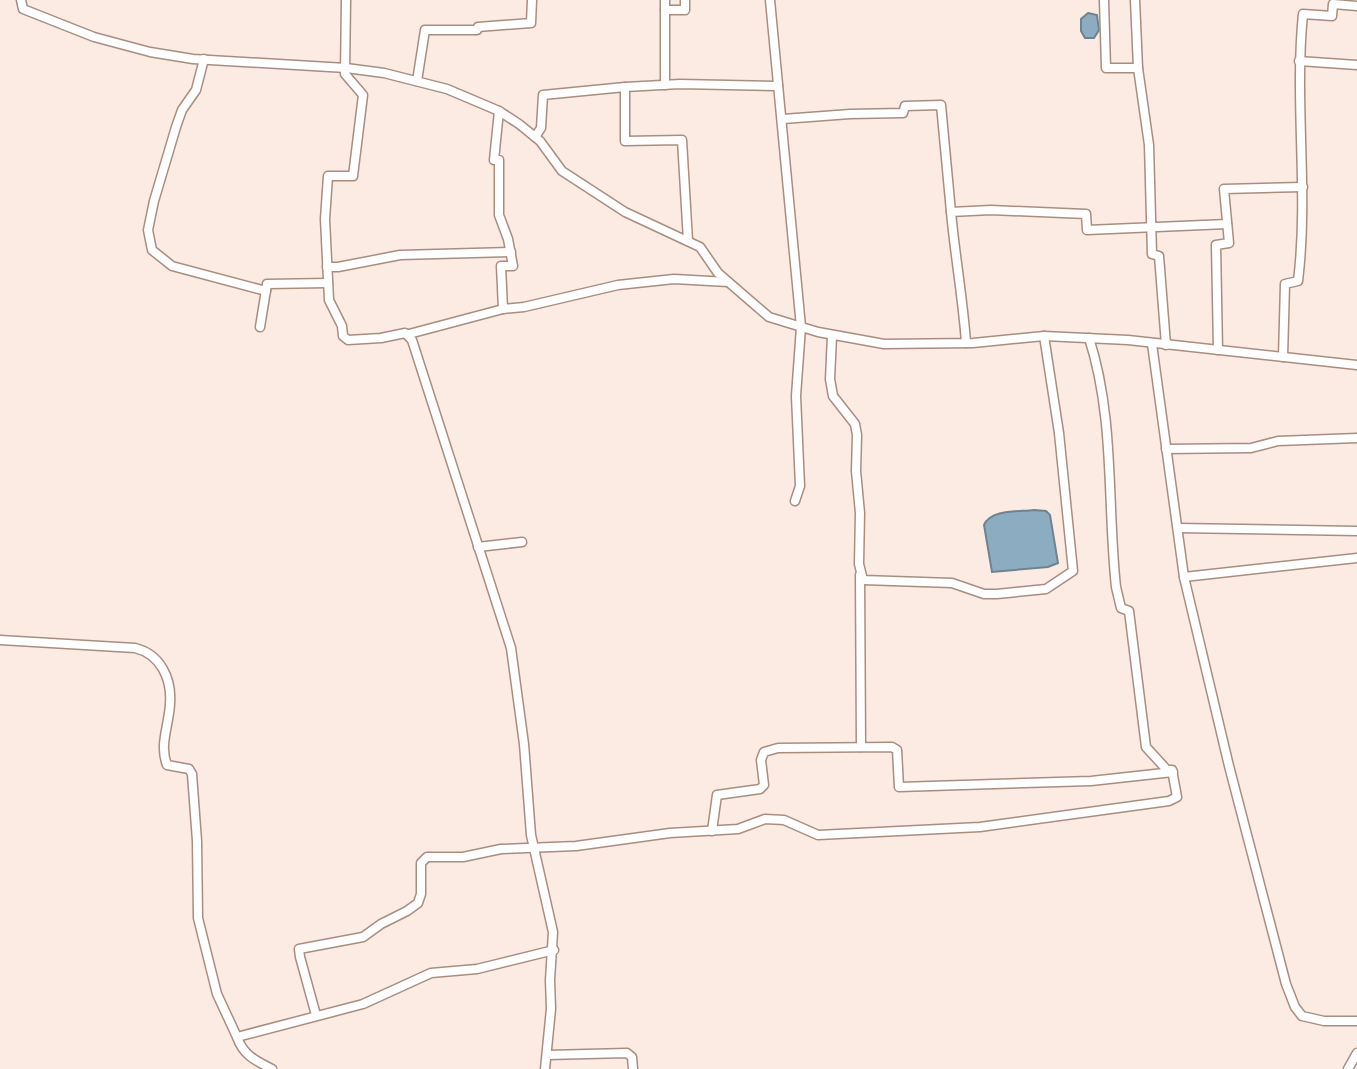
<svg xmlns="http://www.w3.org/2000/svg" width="1357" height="1069" font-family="Signika,sans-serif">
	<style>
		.water { fill: #8cadc1; stroke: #6f838f; stroke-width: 2 }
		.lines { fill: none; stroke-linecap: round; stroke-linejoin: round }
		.minor-casing { stroke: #a78e81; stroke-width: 11 }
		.minor { stroke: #fff; stroke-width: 8 }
	</style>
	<rect width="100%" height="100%" fill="#fcebe3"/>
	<g class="water">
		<path d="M 1088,13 L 1097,15 L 1099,30 L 1094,38 L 1085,38 L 1081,31 L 1081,19 Z"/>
		<path d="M 1034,510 L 1046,511 L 1050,515 L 1058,563 L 1048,567 L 992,572 L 984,525 C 991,509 1018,512 1034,510 Z"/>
	</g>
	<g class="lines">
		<defs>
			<g id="minor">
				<path d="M 21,0 L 23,9 L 94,37 L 150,52 L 193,59 L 346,68 L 384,73 L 447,89 L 499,111 L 519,124 L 540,141 L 562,171 L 625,212 L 700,247 L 718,273 L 769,317 L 818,332 L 884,344 L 973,343 L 1044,336 L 1128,340 L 1357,365"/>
				<path d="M 346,0 L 345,74 L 363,95 L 353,176 L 328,176 L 325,219 L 329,300 L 342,326 L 343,336 L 348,340 L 381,338 L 405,333 L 412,340 L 511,648 L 524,744 L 531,835 L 553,932 L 550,980 L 551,1009 L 545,1069"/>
				<path d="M 665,0 L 665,85"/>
				<path d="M 770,0 L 801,327 L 796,396 L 800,486 L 795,501"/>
				<path d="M 1104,0 L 1106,68 L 1138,68"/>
				<path d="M 1135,0 L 1138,68 L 1149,145 L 1152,254 L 1159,256 L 1166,345"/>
				<path d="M 665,10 L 685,10 L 685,0"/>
				<path d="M 204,59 L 196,90 L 182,110 L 176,127 L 154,201 L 148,230 L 152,250 L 172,266 L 266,291"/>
				<path d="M 1299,61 L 1357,65"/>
				<path d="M 417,81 L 425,30 L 477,30 L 478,27 L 531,23 L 532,0"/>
				<path d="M 625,87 L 680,84 L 778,86"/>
				<path d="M 499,111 L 494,160 L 499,160 L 499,215 L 508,239 L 513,266 L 501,266 L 503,309 L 524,307 L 618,285 L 674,279 L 728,282"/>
				<path d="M 783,119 L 850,114 L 903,113 L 905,106 L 941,105 L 951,212"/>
				<path d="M 535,137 L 541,128 L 543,95 L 625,87 L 625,141 L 682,140 L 688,241"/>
				<path d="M 327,267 L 338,267 L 400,255 L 511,252"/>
				<path d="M 260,327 L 267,284 L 328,283"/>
				<path d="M 409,334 L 503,309"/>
				<path d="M 832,336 L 830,379 L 833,396 L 855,424 L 857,435 L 856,471 L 860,513 L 859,564 L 863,580 L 952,583 L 984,594 L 997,594 L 1046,589 L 1073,571 L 1059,433 L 1044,336"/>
				<path d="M 966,343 C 963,299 955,256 951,212 L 991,210 L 1086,214 L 1087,230 L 1227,224"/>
				<path d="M 1152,344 L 1184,577 L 1229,766 L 1286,984 L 1295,1007 L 1302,1016 L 1324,1021 L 1357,1021"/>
				<path d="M 1218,350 L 1216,245 L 1229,243 L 1224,189 L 1303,187"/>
				<path d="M 1283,357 L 1285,284 L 1298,281 C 1309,192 1294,103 1303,14 L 1332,16 L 1333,4 L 1357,6"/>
				<path d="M 1166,449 L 1251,448 L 1278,441 L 1357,438"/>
				<path d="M 1178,528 L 1357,531"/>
				<path d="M 478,547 L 522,542"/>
				<path d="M 860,575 L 861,747"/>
				<path d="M 1184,577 L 1357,558"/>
				<path d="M 0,640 L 135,648 C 160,654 172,678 170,704 C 169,725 159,745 167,765 L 189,769 L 192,774 L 197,841 L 198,918 L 217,994 L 237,1037"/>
				<path d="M 712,831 L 717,795 L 760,789 L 764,785 L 761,760 L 764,752 L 778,748 L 892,747 L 897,750 L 899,787 L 1091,781 L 1173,772"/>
				<path d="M 316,1015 L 300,957 L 299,949 L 363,937 L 381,924 L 407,911 L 418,903 L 421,894 L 421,863 L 427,857 L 463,857 L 501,849 L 576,846 L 670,833 L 738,829 L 765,819 L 784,820 L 818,835 L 980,827 L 1169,801 L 1177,797 L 1172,770 L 1167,770 L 1146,747 L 1129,611 L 1121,608 L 1116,587 C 1107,504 1115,418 1089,338"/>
				<path d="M 547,1055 L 627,1053 L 632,1057 L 633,1069"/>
				<path d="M 272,1069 C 256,1061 243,1055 237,1037 L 363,1004 L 431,973 L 477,969 L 554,950"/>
				<path d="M 1348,1069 L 1357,1053"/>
			</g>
		</defs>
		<use href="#minor" class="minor-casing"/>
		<use href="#minor" class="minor"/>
	</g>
</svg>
